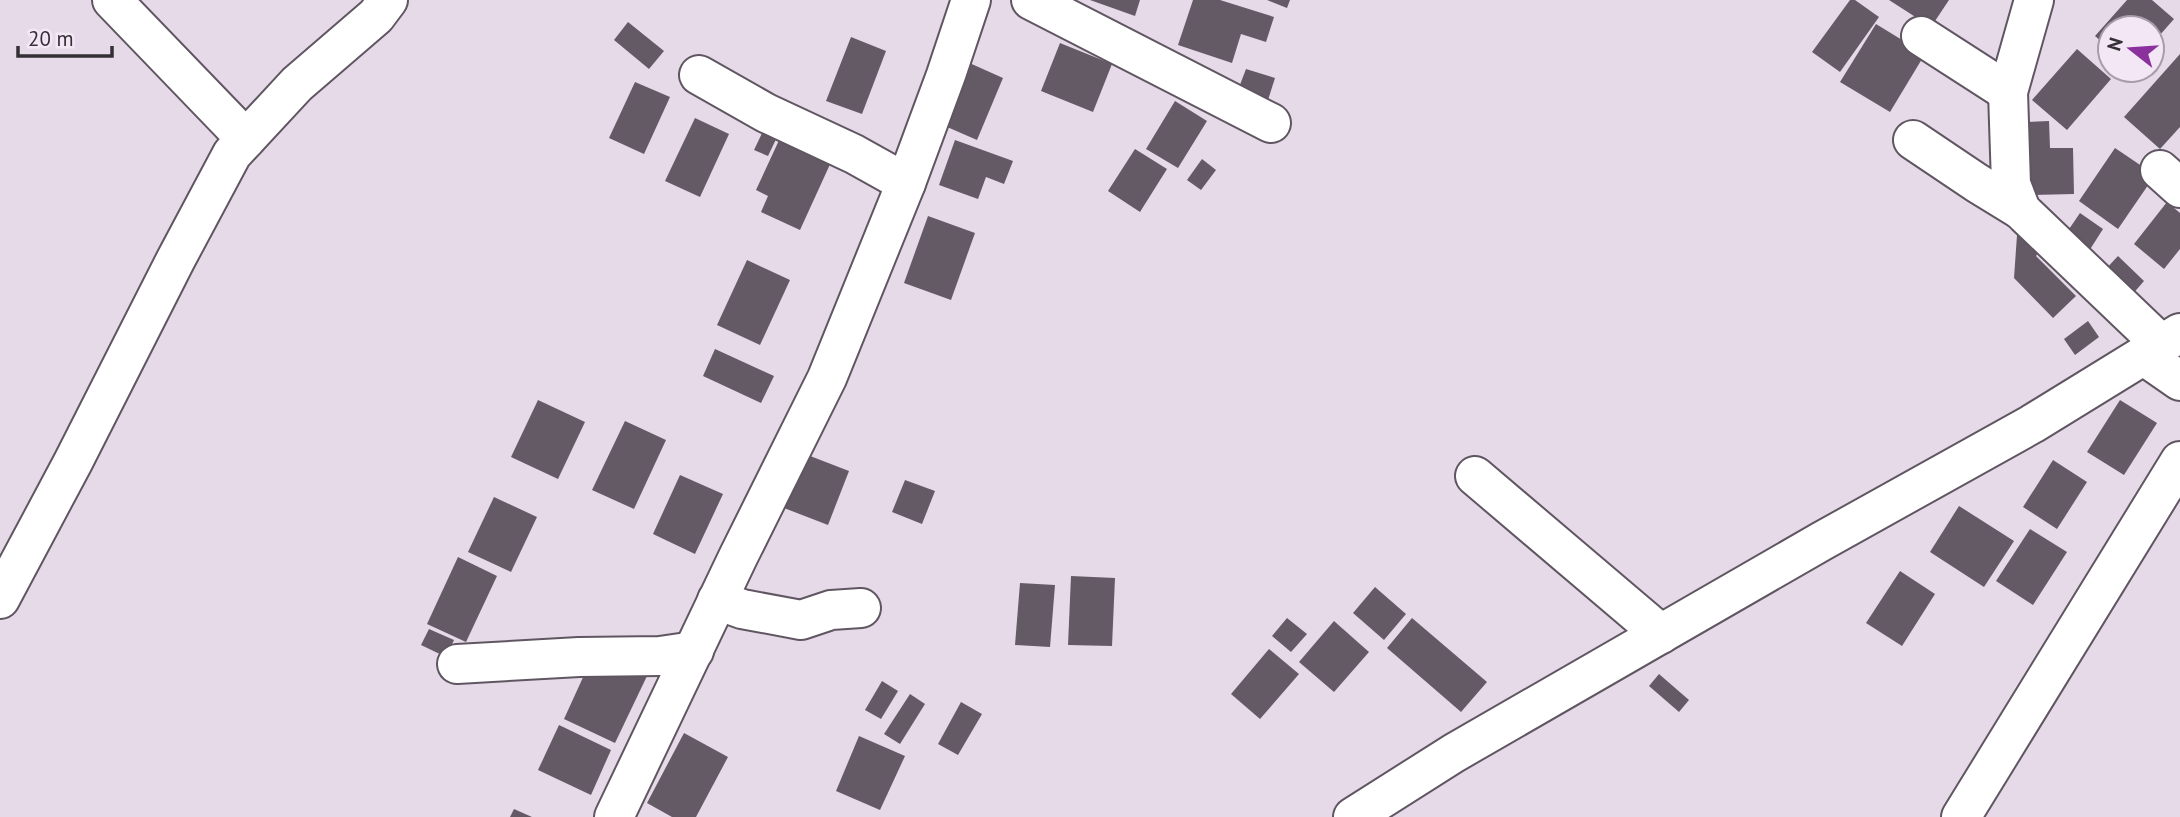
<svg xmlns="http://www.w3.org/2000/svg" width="2180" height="817" font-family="'PT Sans',sans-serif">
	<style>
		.building { fill: #645a66 }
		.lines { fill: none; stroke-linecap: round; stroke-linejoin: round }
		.minor-casing { stroke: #605662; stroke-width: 42 }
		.minor { stroke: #fff; stroke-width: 38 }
	</style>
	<rect width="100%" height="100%" fill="#e6dae8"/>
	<g class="building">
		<path d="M 1090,0 L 1140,0 L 1135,16 Z"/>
		<path d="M 1193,0 L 1220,0 L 1274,17 L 1266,42 L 1241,34 L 1232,63 L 1178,45 Z"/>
		<path d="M 1267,0 L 1290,0 L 1287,8 Z"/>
		<path d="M 1850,0 L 1855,0 L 1879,17 L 1840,72 L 1812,52 Z"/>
		<path d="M 1889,0 L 1949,0 L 1931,27 Z"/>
		<path d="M 2127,0 L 2152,0 L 2174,19 L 2152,44 L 2152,28 L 2110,28 L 2110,49 L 2095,36 Z"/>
		<path d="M 628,22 L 664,51 L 649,69 L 614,40 Z"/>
		<path d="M 1876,24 L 1925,54 L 1890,112 L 1840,82 Z"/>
		<path d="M 851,37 L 886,51 L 862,114 L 826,101 Z"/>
		<path d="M 1060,43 L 1112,64 L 1093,112 L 1041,91 Z"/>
		<path d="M 2077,49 L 2111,79 L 2067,130 L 2032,100 Z"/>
		<path d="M 2180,54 L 2180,127 L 2160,149 L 2124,117 Z"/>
		<path d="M 965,61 L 1003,78 L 977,140 L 938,123 Z"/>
		<path d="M 1246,69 L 1275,78 L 1268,100 L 1238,90 Z"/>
		<path d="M 635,82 L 670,97 L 644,154 L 609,138 Z"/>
		<path d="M 1175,101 L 1207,121 L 1178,168 L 1146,149 Z"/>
		<path d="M 695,118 L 729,134 L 700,197 L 665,181 Z"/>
		<path d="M 2049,121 L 2050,148 L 2073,148 L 2074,194 L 2026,195 L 2025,122 Z"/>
		<path d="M 765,127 L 779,133 L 768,156 L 754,150 Z"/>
		<path d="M 781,136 L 832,160 L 800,230 L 761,212 L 768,196 L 756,190 Z"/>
		<path d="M 955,140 L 1013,161 L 1004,184 L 986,177 L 978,199 L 939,185 Z"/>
		<path d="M 2115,148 L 2155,175 L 2118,229 L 2079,201 Z"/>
		<path d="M 1135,149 L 1167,169 L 1140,212 L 1108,191 Z"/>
		<path d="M 1202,159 L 1216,170 L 1201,190 L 1187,180 Z"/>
		<path d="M 2167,202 L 2180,213 L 2180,249 L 2164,269 L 2134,244 Z"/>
		<path d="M 2080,213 L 2103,229 L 2089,251 L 2065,235 Z"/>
		<path d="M 928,216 L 975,233 L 951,300 L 904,283 Z"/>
		<path d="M 2018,221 L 2046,241 L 2036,256 L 2076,296 L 2053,318 L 2014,278 Z"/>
		<path d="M 2118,256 L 2144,281 L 2131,296 L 2104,271 Z"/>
		<path d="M 747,260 L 790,280 L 760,345 L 717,325 Z"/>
		<path d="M 2088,321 L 2099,337 L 2075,355 L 2064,339 Z"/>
		<path d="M 715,349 L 774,376 L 761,403 L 703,376 Z"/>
		<path d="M 538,400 L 585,422 L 558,479 L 511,457 Z"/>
		<path d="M 2120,400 L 2157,423 L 2124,475 L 2087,452 Z"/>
		<path d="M 625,421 L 666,440 L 634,509 L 592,490 Z"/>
		<path d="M 805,454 L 849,471 L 828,525 L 784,508 Z"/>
		<path d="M 2053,460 L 2087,482 L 2057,529 L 2023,507 Z"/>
		<path d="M 680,475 L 723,494 L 695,554 L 653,534 Z"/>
		<path d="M 905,480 L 935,491 L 922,524 L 892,512 Z"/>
		<path d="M 494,497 L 537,517 L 511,572 L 468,552 Z"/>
		<path d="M 1959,506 L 2014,541 L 1984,587 L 1930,552 Z"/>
		<path d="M 2030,529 L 2067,552 L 2033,605 L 1996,581 Z"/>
		<path d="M 458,557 L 497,576 L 466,642 L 427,624 Z"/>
		<path d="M 1900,571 L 1935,594 L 1902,646 L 1866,623 Z"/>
		<path d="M 1071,576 L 1115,578 L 1112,646 L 1068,645 Z"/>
		<path d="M 1020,583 L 1055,585 L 1050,647 L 1015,645 Z"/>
		<path d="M 1375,587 L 1406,614 L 1384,640 L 1353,613 Z"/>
		<path d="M 1287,618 L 1307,634 L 1291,652 L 1272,636 Z"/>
		<path d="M 1412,618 L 1487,682 L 1461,712 L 1387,648 Z"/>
		<path d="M 1334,621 L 1369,652 L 1334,692 L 1299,662 Z"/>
		<path d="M 429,629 L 454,640 L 446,657 L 421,645 Z"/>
		<path d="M 1269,649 L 1299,674 L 1260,719 L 1231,694 Z"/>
		<path d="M 590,662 L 620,664 L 647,676 L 615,743 L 564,719 Z"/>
		<path d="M 1659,674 L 1689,700 L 1679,712 L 1649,686 Z"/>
		<path d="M 882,681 L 898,691 L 881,719 L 865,710 Z"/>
		<path d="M 910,694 L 925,704 L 900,744 L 884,734 Z"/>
		<path d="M 961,702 L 982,714 L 958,755 L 938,744 Z"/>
		<path d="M 559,725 L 611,750 L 591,795 L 538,770 Z"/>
		<path d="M 684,733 L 728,757 L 696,817 L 672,817 L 647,803 Z"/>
		<path d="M 859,736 L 905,756 L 880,810 L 836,791 Z"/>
		<path d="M 514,809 L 532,817 L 510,817 Z"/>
	</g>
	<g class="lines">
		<defs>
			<g id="minor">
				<path d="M 112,0 L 246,139"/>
				<path d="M 1031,0 L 1271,123"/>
				<path d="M 2034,0 L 2008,92 L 2011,184 L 2021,210 L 2026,215 L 2162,345"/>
				<path d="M 1921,36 L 2008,92"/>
				<path d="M 699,75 L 766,113 L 854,154 L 906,183"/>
				<path d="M 1913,140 L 1977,183 L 2021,210"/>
				<path d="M 2160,170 L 2180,188"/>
				<path d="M 2144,356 L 2180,381"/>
				<path d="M 1475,476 L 1661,634"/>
				<path d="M 0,599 L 73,462 L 176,259 L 232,154 L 297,84 L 376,16 L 388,0"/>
				<path d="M 717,600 L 742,609 L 801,620 L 831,610 L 861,608"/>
				<path d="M 457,664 L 579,657 L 660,656 L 694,651"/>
				<path d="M 614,817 L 738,557 L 827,378 L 906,183 L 946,75 L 971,0"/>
				<path d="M 1353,817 L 1454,753 L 1822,541 L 2032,424 L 2180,333"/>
				<path d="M 1961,817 L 2180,461"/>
			</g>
		</defs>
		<use href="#minor" class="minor-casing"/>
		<use href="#minor" class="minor"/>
	</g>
	<g transform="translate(2131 49) rotate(287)"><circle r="33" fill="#f3e7f5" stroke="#a69da8" stroke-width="2"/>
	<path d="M0-5L12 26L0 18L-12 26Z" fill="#8b319d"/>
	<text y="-10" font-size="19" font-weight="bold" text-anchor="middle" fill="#332f34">N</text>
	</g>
	<path d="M18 46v10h94v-10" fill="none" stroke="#332f34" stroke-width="3.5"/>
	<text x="28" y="46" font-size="21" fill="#332f34" stroke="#f3e7f5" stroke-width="5" paint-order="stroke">20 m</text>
</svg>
